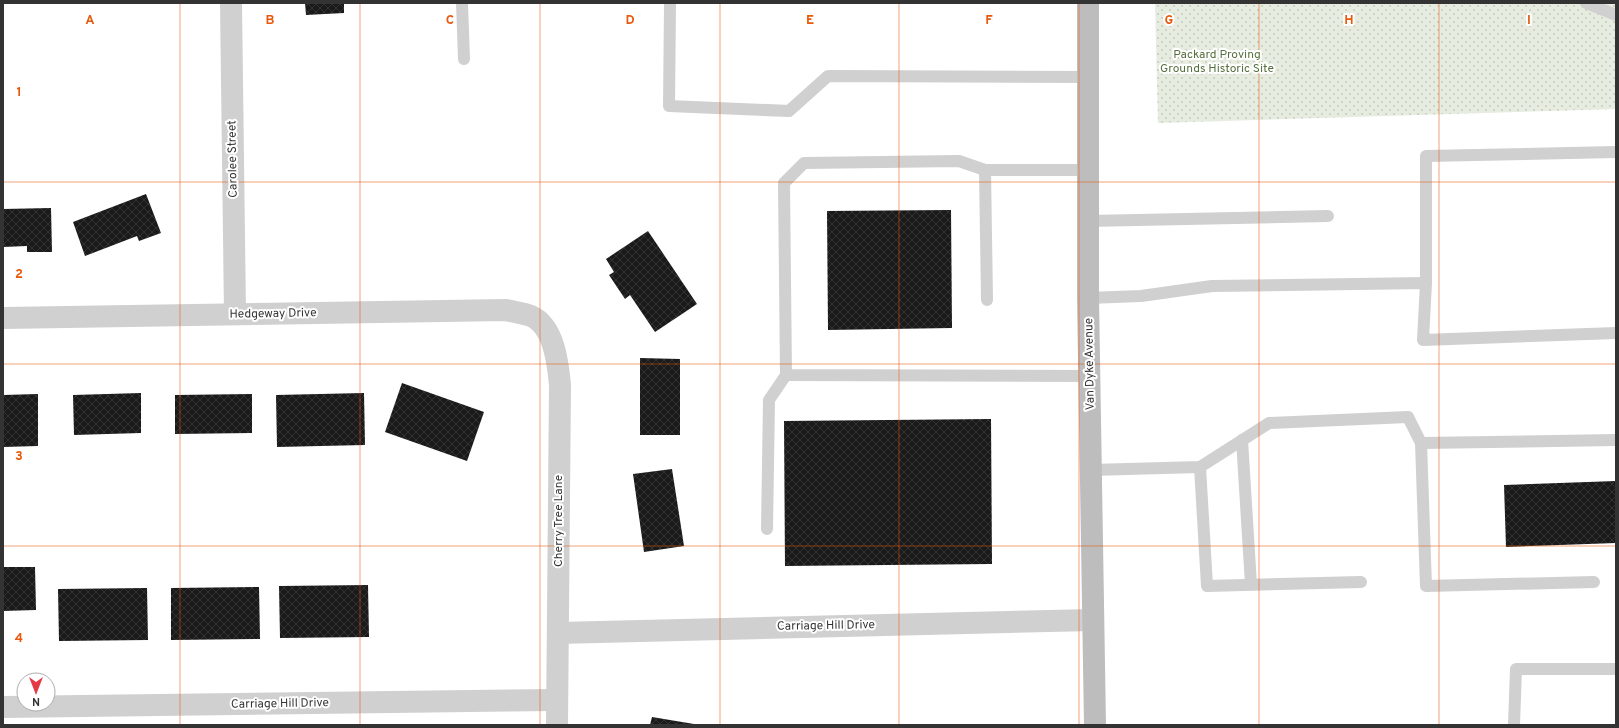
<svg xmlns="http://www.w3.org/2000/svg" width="1619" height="728" font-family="Overpass,sans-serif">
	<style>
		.grass { fill: url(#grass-dots) }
		.building { fill: url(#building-cross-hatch) }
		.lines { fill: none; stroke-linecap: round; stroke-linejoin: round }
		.lane { stroke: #d0d0d0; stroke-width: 12 }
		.street { stroke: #d0d0d0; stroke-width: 22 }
		.secondary { stroke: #bdbdbd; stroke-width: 22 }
		.grid { fill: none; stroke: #e8590c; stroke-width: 1; stroke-opacity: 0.55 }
		.labels { text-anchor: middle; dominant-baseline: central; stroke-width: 4; stroke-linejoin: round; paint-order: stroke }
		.park-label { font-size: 12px; fill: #56703f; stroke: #fff }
		.street-label { font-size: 12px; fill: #333; stroke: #fff }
		.grid-label { font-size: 13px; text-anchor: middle; font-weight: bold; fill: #e8590c; stroke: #fff; stroke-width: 4; stroke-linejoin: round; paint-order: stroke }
	</style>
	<defs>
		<pattern id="grass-dots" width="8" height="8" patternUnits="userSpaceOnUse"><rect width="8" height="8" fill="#e6ecdf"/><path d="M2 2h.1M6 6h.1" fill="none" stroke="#c6cbc0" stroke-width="1.8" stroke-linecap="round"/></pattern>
		<pattern id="building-cross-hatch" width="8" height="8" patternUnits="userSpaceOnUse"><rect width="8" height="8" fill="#1a1a1a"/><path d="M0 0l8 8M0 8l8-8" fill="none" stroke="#333"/></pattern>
	</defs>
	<rect width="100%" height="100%" fill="#fff"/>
	<path class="grass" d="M 1155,3 L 1616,3 L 1616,109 L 1158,123 Z"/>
	<g class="building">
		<path d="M 305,3 L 344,3 L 344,13 L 306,15 Z"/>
		<path d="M 146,194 L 161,233 L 139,241 L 137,236 L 85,256 L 73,222 Z"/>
		<path d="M 51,208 L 52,252 L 27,252 L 27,246 L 3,247 L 3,209 Z"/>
		<path d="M 951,210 L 952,328 L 828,330 L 827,211 Z"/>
		<path d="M 648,231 L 697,304 L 655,332 L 630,295 L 625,299 L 609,275 L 614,272 L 606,259 Z"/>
		<path d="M 640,358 L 680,359 L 680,435 L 640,435 Z"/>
		<path d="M 402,383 L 484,412 L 467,461 L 385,432 Z"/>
		<path d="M 141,393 L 141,433 L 74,435 L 73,395 Z"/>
		<path d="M 364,393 L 365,445 L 277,447 L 276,395 Z"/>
		<path d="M 38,394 L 38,446 L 3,447 L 3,395 Z"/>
		<path d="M 252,394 L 252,433 L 175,434 L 175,395 Z"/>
		<path d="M 991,419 L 992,564 L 785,566 L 784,421 Z"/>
		<path d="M 672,469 L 684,546 L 644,552 L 633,474 Z"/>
		<path d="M 1616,481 L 1616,543 L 1506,547 L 1504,485 Z"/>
		<path d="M 3,567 L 35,567 L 36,610 L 3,611 Z"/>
		<path d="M 368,585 L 369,637 L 280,638 L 279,586 Z"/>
		<path d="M 259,587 L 260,639 L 171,640 L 171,588 Z"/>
		<path d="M 147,588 L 148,640 L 59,641 L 58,589 Z"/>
		<path d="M 652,717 L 694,724 L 693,725 L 650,725 Z"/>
	</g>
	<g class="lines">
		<g class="lane">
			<path d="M 462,3 L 464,59"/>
			<path d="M 670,3 L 669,106 L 789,111 L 828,76 L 1088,77"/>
			<path d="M 1586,3 L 1616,15"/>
			<path d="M 985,170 L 987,300"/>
			<path d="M 1088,170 L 985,170 L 959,161 L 804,163 L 784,183 L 786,375 L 1090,376"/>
			<path d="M 1088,221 L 1328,216"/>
			<path d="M 1426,283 L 1426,156 L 1616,152"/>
			<path d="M 1088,298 L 1141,296 L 1212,286 L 1426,283 L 1423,340 L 1616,333"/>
			<path d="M 1242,440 L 1251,584"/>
			<path d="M 1421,443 L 1426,586 L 1594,582"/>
			<path d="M 1200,467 L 1207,586 L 1361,582"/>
			<path d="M 1091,470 L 1200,467 L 1269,423 L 1408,417 L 1421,443 L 1616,440"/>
			<path d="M 767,529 L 769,400 L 786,375"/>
			<path d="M 1514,725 L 1516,669 L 1616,669"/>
		</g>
		<g class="street">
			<path d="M 231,3 L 235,314"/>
			<path d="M 3,318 L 506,310 C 514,312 523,313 531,316 C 554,326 558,363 560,385 L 557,725"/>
			<path d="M 558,633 L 1093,620"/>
			<path d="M 3,707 L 557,700"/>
		</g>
		<path class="secondary" d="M 1088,3 L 1088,298 L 1095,725"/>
	</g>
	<path class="grid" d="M 180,3 L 180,725M 360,3 L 360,725M 540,3 L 540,725M 720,3 L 720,725M 899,3 L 899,725M 1079,3 L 1079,725M 1259,3 L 1259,725M 1439,3 L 1439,725M 3,182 L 1616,182M 3,364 L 1616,364M 3,546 L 1616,546"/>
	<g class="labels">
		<g class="park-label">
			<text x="1217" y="55">Packard Proving<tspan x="1217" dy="14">Grounds Historic Site</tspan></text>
		</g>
		<g class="street-label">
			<text transform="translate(233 159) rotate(-91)">Carolee Street</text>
			<text transform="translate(273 314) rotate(-1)">Hedgeway Drive</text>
			<text transform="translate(1090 364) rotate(-91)">Van Dyke Avenue</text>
			<text transform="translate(559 521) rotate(-90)">Cherry Tree Lane</text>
			<text transform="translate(826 626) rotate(-1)">Carriage Hill Drive</text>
			<text transform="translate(280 704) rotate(-1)">Carriage Hill Drive</text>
		</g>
	</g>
	<g class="grid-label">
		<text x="90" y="24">A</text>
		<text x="270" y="24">B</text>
		<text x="450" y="24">C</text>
		<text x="630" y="24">D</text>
		<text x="810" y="24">E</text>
		<text x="989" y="24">F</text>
		<text x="1169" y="24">G</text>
		<text x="1349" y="24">H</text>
		<text x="1529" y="24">I</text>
		<text x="19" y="96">1</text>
		<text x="19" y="278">2</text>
		<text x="19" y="460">3</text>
		<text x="19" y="642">4</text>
	</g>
	<rect width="1619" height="728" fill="none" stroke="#333333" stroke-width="8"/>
	<g transform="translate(36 692) rotate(180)"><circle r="19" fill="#ffffff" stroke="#adadad"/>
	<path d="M0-3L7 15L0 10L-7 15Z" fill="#e63946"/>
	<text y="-6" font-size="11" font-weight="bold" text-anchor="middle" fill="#333333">N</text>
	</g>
</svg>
